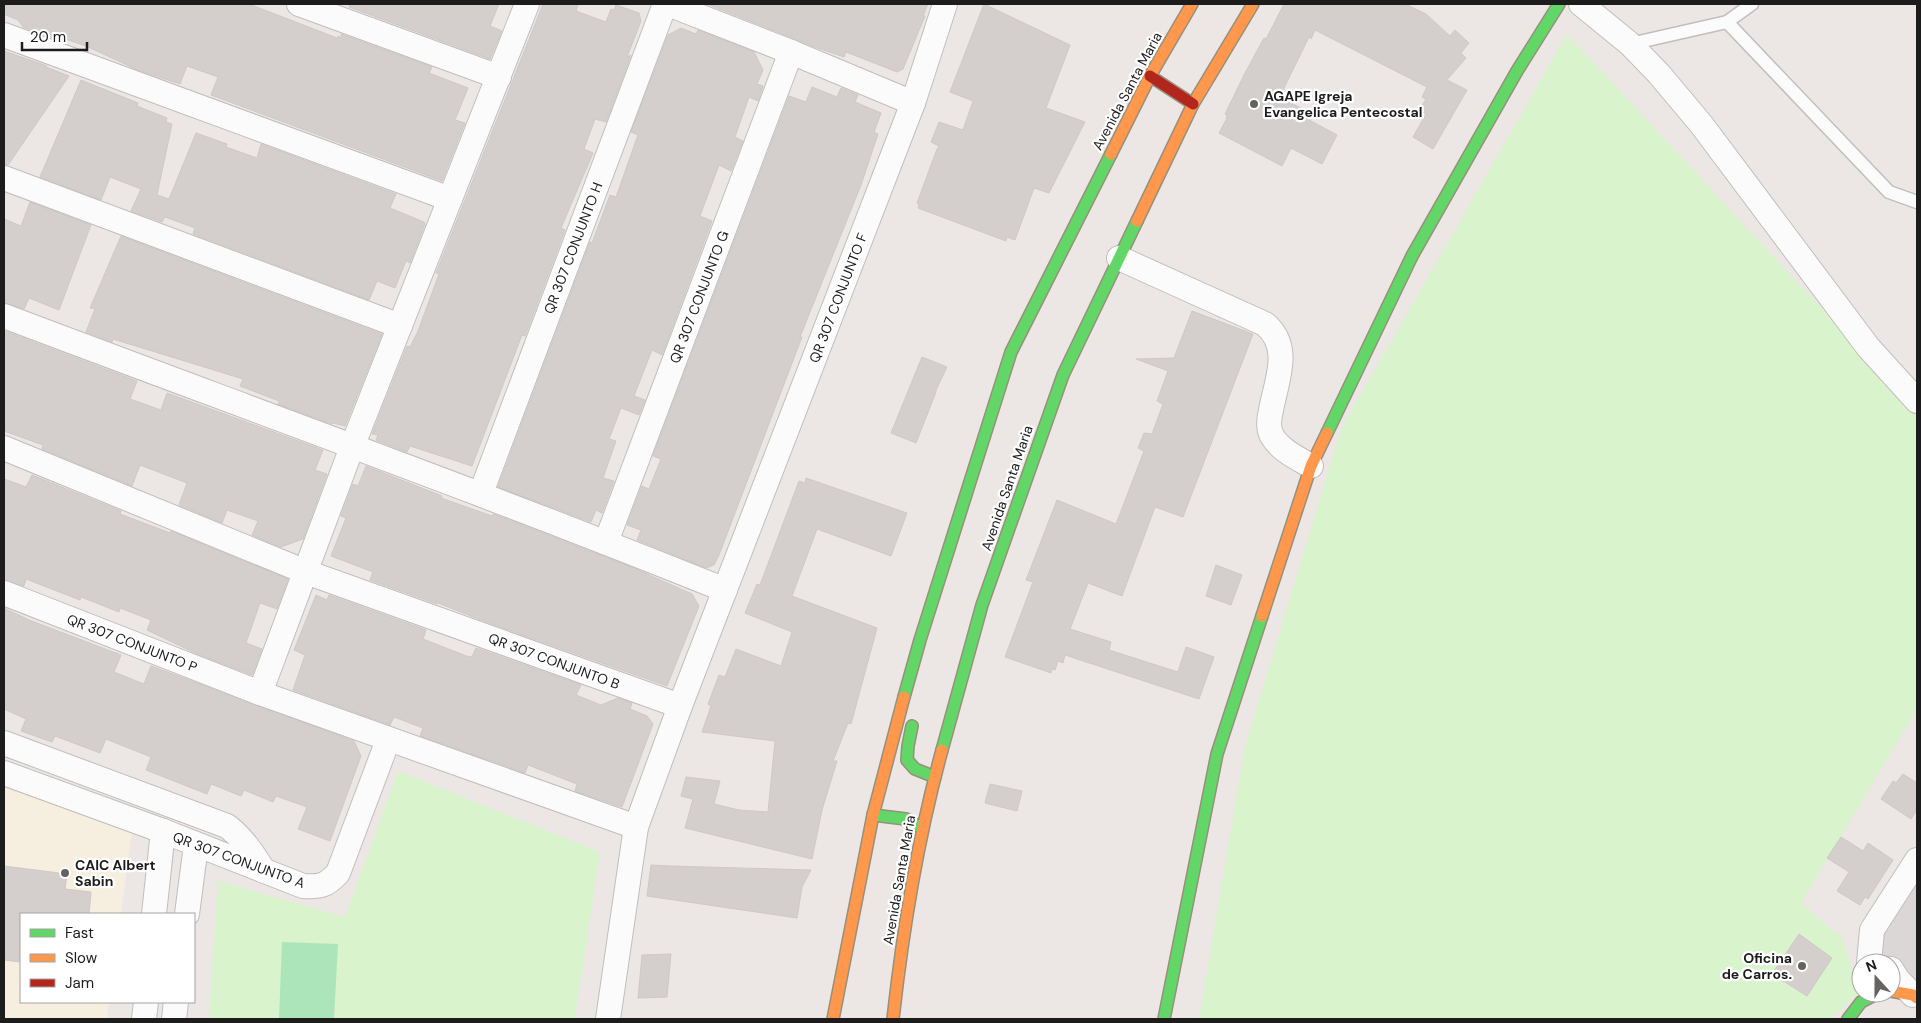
<svg xmlns="http://www.w3.org/2000/svg" width="1921" height="1023" font-family="'DM Sans',sans-serif">
	<style>
		.residential { fill: #dbd7d6 }
		.education { fill: #f6eede }
		.park { fill: #d9f3cd }
		.pitch { fill: #ade5bb }
		.building { fill: #d4cfcc; stroke: #cfc8c6 }
		.lines { fill: none; stroke-linecap: round; stroke-linejoin: round }
		.lane-casing { stroke: #c1bebd; stroke-width: 15 }
		.street-casing { stroke: #c1bebd; stroke-width: 26 }
		.fast-casing { stroke: #96907c; stroke-width: 14 }
		.slow-casing { stroke: #96907c; stroke-width: 14 }
		.jam-casing { stroke: #96907c; stroke-width: 14 }
		.lane { stroke: #fcfbfb; stroke-width: 12 }
		.street { stroke: #fcfbfb; stroke-width: 24 }
		.fast { stroke: #63d668; stroke-width: 11 }
		.slow { stroke: #ff974d; stroke-width: 11 }
		.jam { stroke: #b3261e; stroke-width: 11 }
		.poi-dot { fill: #656362; stroke: #fff; stroke-width: 2 }
		.labels { text-anchor: middle; dominant-baseline: central; stroke-width: 4.5; stroke-linejoin: round; paint-order: stroke }
		.street-label { font-size: 14px; fill: #1c1c1c; stroke: #fff }
		.poi-label { font-size: 14px; font-weight: bold; fill: #1c1c1c; stroke: #fff; text-anchor: start }
	</style>
	<rect width="100%" height="100%" fill="#ece7e4"/>
	<path class="residential" d="M 1917,849 L 1917,1003 L 1885,963 L 1868,923 Z"/>
	<path class="education" d="M 4,784 L 132,831 L 121,914 L 21,914 L 21,1002 L 109,1002 L 107,1019 L 4,1019 Z"/>
	<g class="park">
		<path d="M 1567,34 L 1865,355 L 1917,398 L 1917,709 L 1801,903 L 1843,939 L 1859,993 L 1830,1019 L 1199,1019 L 1244,750 L 1341,429 Z"/>
		<path d="M 398,771 L 600,852 L 575,1019 L 209,1019 L 218,881 L 345,917 Z"/>
	</g>
	<path class="pitch" d="M 282,942 L 338,944 L 334,1019 L 279,1019 Z"/>
	<g class="building">
		<path d="M 4,4 L 249,4 L 337,38 L 338,36 L 341,38 L 341,34 L 432,67 L 429,73 L 468,88 L 455,120 L 465,123 L 442,181 L 211,95 L 218,77 L 187,66 L 180,84 L 138,70 L 86,46 L 59,37 L 58,40 L 23,27 L 18,20 L 4,14 Z"/>
		<path d="M 350,4 L 499,4 L 490,26 L 502,31 L 490,59 L 349,7 Z"/>
		<path d="M 543,4 L 578,4 L 576,11 L 606,22 L 611,9 L 614,10 L 616,5 L 639,13 L 641,21 L 627,57 L 631,55 L 606,122 L 595,119 L 584,149 L 593,153 L 561,228 L 565,230 L 525,336 L 522,335 L 472,466 L 410,446 L 407,452 L 376,440 L 378,435 L 372,434 L 407,346 L 410,347 L 418,331 L 439,274 L 436,273 Z"/>
		<path d="M 707,4 L 928,4 L 923,16 L 925,16 L 903,69 L 897,72 L 846,52 L 844,57 L 815,47 Z"/>
		<path d="M 984,4 L 1070,45 L 1046,108 L 1085,122 L 1049,193 L 1034,188 L 1015,240 L 1007,237 L 1006,241 L 918,208 L 919,204 L 917,203 L 937,149 L 939,146 L 931,142 L 939,122 L 963,130 L 973,101 L 950,92 Z"/>
		<path d="M 1284,4 L 1405,4 L 1426,14 L 1450,36 L 1455,30 L 1469,43 L 1461,53 L 1466,58 L 1447,80 L 1467,90 L 1433,149 L 1413,137 L 1426,114 L 1419,110 L 1426,99 L 1422,97 L 1427,87 L 1315,30 L 1311,39 L 1309,37 L 1282,92 L 1284,93 L 1281,98 L 1303,109 L 1300,115 L 1337,135 L 1322,164 L 1291,148 L 1282,166 L 1219,133 L 1226,120 L 1227,115 L 1225,114 L 1245,73 L 1264,38 L 1266,39 Z"/>
		<path d="M 681,28 L 696,34 L 698,30 L 754,52 L 763,70 L 757,84 L 763,86 L 758,101 L 749,97 L 735,137 L 743,141 L 731,171 L 719,165 L 700,216 L 712,221 L 662,355 L 652,350 L 634,396 L 645,400 L 639,415 L 621,408 L 609,439 L 616,441 L 603,478 L 614,481 L 602,513 L 596,510 L 591,522 L 498,487 L 590,242 L 592,243 L 610,195 L 616,197 L 638,135 L 631,132 L 668,35 Z"/>
		<path d="M 4,51 L 47,66 L 46,67 L 69,76 L 8,165 L 4,165 Z"/>
		<path d="M 81,80 L 138,103 L 137,106 L 167,118 L 166,122 L 172,124 L 157,195 L 169,199 L 196,133 L 227,144 L 226,147 L 257,158 L 261,144 L 396,194 L 390,208 L 424,222 L 425,224 L 410,263 L 406,261 L 395,288 L 377,281 L 369,300 L 193,234 L 195,228 L 165,217 L 162,222 L 131,211 L 141,189 L 110,177 L 101,200 L 40,177 Z"/>
		<path d="M 812,87 L 837,97 L 841,88 L 858,95 L 855,102 L 881,113 L 874,132 L 878,134 L 861,185 L 800,337 L 802,337 L 719,555 L 714,565 L 706,568 L 637,540 L 641,530 L 627,525 L 642,486 L 649,489 L 661,459 L 653,456 L 789,96 L 806,102 Z"/>
		<path d="M 30,202 L 91,225 L 59,310 L 29,298 L 24,309 L 4,303 L 4,219 L 21,226 Z"/>
		<path d="M 121,236 L 382,334 L 345,426 L 333,423 L 332,424 L 278,404 L 279,401 L 240,386 L 243,379 L 113,339 L 112,342 L 86,332 L 95,309 L 90,308 Z"/>
		<path d="M 1192,311 L 1253,334 L 1183,517 L 1155,507 L 1122,596 L 1088,583 L 1070,629 L 1111,642 L 1109,650 L 1178,672 L 1186,647 L 1214,657 L 1199,699 L 1065,655 L 1063,663 L 1058,661 L 1055,670 L 1052,669 L 1051,673 L 1005,657 L 1033,582 L 1026,580 L 1057,500 L 1116,524 L 1144,451 L 1138,448 L 1144,433 L 1152,434 L 1163,404 L 1157,401 L 1168,371 L 1136,359 L 1174,358 Z"/>
		<path d="M 4,331 L 137,381 L 130,399 L 161,410 L 167,393 L 323,450 L 315,470 L 327,474 L 303,539 L 281,547 L 252,535 L 258,521 L 227,510 L 222,523 L 179,505 L 187,483 L 140,465 L 132,486 L 42,449 L 43,445 L 4,431 Z"/>
		<path d="M 922,357 L 947,367 L 936,390 L 936,392 L 916,443 L 891,433 Z"/>
		<path d="M 366,466 L 442,496 L 441,498 L 492,516 L 493,514 L 631,567 L 692,594 L 699,606 L 667,686 L 486,622 L 438,603 L 437,604 L 370,580 L 373,572 L 331,556 L 346,518 L 341,516 L 353,484 L 358,486 Z"/>
		<path d="M 32,475 L 121,511 L 120,514 L 170,533 L 171,531 L 288,579 L 277,609 L 260,603 L 246,643 L 262,649 L 252,675 L 197,654 L 147,630 L 151,620 L 120,608 L 119,612 L 81,597 L 80,600 L 26,579 L 24,586 L 4,580 L 4,479 L 26,487 Z"/>
		<path d="M 806,478 L 907,513 L 891,556 L 817,529 L 792,596 L 877,628 L 851,724 L 848,723 L 833,761 L 837,761 L 822,810 L 812,859 L 685,828 L 693,799 L 681,796 L 686,777 L 720,781 L 714,804 L 739,810 L 768,812 L 775,741 L 702,732 L 711,706 L 708,704 L 719,675 L 725,677 L 736,649 L 781,666 L 792,632 L 745,613 L 757,584 L 760,585 L 799,481 L 805,483 Z"/>
		<path d="M 1216,565 L 1242,575 L 1231,605 L 1206,596 Z"/>
		<path d="M 316,595 L 327,600 L 329,595 L 426,630 L 423,639 L 469,657 L 469,656 L 472,657 L 476,648 L 581,685 L 576,695 L 601,705 L 618,698 L 632,703 L 630,709 L 647,716 L 653,724 L 622,807 L 575,791 L 577,784 L 528,765 L 525,773 L 420,736 L 423,728 L 394,717 L 390,725 L 293,690 L 305,655 L 294,650 Z"/>
		<path d="M 4,608 L 29,620 L 121,655 L 114,672 L 144,684 L 151,666 L 354,741 L 361,756 L 330,841 L 298,829 L 307,807 L 276,796 L 273,802 L 244,790 L 241,796 L 211,784 L 207,794 L 146,770 L 151,757 L 106,739 L 100,753 L 55,736 L 52,742 L 21,731 L 26,719 L 4,709 Z"/>
		<path d="M 1903,774 L 1917,783 L 1917,810 L 1911,819 L 1881,799 L 1893,781 L 1896,783 Z"/>
		<path d="M 990,784 L 1022,791 L 1017,811 L 985,803 Z"/>
		<path d="M 1841,837 L 1863,851 L 1868,843 L 1893,860 L 1868,899 L 1865,897 L 1860,905 L 1837,891 L 1849,872 L 1827,858 Z"/>
		<path d="M 651,865 L 670,866 L 811,870 L 802,887 L 797,918 L 647,896 Z"/>
		<path d="M 4,866 L 67,874 L 65,889 L 91,892 L 89,914 L 21,914 L 21,962 L 4,960 Z"/>
		<path d="M 1799,934 L 1832,958 L 1807,996 L 1772,974 Z"/>
		<path d="M 671,954 L 667,997 L 638,998 L 642,955 Z"/>
	</g>
	<g class="lines">
		<defs>
			<g id="lane">
				<path d="M 1727,22 L 1889,192 L 1917,202"/>
				<path d="M 1630,44 L 1727,22 L 1752,4"/>
			</g>
			<g id="street">
				<path d="M 299,4 L 499,77"/>
				<path d="M 668,4 L 791,52 L 913,103"/>
				<path d="M 1581,4 L 1630,44 L 1659,74 L 1701,124 L 1868,347 L 1917,401"/>
				<path d="M 4,35 L 450,199"/>
				<path d="M 4,178 L 400,326"/>
				<path d="M 1119,258 L 1265,324 C 1292,347 1277,379 1271,410 C 1269,418 1268,429 1272,436 C 1280,450 1297,458 1311,466"/>
				<path d="M 4,316 C 245,407 487,494 725,590"/>
				<path d="M 4,448 L 306,572 L 680,706"/>
				<path d="M 481,493 L 665,4"/>
				<path d="M 606,542 L 791,52"/>
				<path d="M 4,593 L 260,693 L 636,827"/>
				<path d="M 260,693 L 352,447 L 527,4"/>
				<path d="M 4,743 L 227,826 C 243,838 253,854 264,871"/>
				<path d="M 4,773 L 163,831 L 303,886 C 320,887 326,886 338,873 L 388,740"/>
				<path d="M 154,914 L 163,831"/>
				<path d="M 187,914 L 196,845"/>
				<path d="M 1869,963 L 1872,930 L 1917,860"/>
				<path d="M 1891,969 L 1898,980 L 1913,995"/>
				<path d="M 144,1019 L 146,1002"/>
				<path d="M 174,1019 L 176,1002"/>
				<path d="M 608,1019 L 636,827 L 680,706 L 913,103 L 945,4"/>
			</g>
			<g id="fast">
				<path d="M 1327,433 L 1412,256 L 1517,71 L 1559,4"/>
				<path d="M 904,697 L 920,640 L 1011,352 L 1111,154"/>
				<path d="M 912,726 L 908,746 L 907,760 L 915,769 L 935,777"/>
				<path d="M 942,750 L 982,605 L 1063,375 L 1137,221"/>
				<path d="M 873,815 L 906,819 L 922,828"/>
				<path d="M 1164,1019 L 1217,754 L 1262,616"/>
				<path d="M 1848,1019 L 1861,1002 L 1878,993"/>
			</g>
			<g id="slow">
				<path d="M 1111,154 L 1150,76 L 1192,4"/>
				<path d="M 1137,221 L 1193,104 L 1253,4"/>
				<path d="M 1262,616 L 1311,466 L 1327,433"/>
				<path d="M 1891,991 L 1913,995 L 1917,998"/>
				<path d="M 833,1019 L 873,815 L 904,697"/>
				<path d="M 893,1019 C 903,928 918,838 942,750"/>
			</g>
			<path id="jam" d="M 1150,76 L 1193,104"/>
		</defs>
		<use href="#lane" class="lane-casing"/>
		<use href="#street" class="street-casing"/>
		<use href="#fast" class="fast-casing"/>
		<use href="#slow" class="slow-casing"/>
		<use href="#jam" class="jam-casing"/>
		<use href="#lane" class="lane"/>
		<use href="#street" class="street"/>
		<use href="#fast" class="fast"/>
		<use href="#slow" class="slow"/>
		<use href="#jam" class="jam"/>
	</g>
	<g class="poi-dot">
		<circle cx="1254" cy="104" r="5"/>
		<circle cx="65" cy="873" r="5"/>
		<circle cx="1802" cy="966" r="5"/>
	</g>
	<g class="labels">
		<g class="street-label">
			<text transform="translate(1127 91) rotate(-62)">Avenida Santa Maria</text>
			<text transform="translate(573 248) rotate(-69)">QR 307 CONJUNTO H</text>
			<text transform="translate(699 297) rotate(-69)">QR 307 CONJUNTO G</text>
			<text transform="translate(838 298) rotate(-69)">QR 307 CONJUNTO F</text>
			<text transform="translate(1007 488) rotate(-71)">Avenida Santa Maria</text>
			<text transform="translate(132 643) rotate(21)">QR 307 CONJUNTO P</text>
			<text transform="translate(554 661) rotate(20)">QR 307 CONJUNTO B</text>
			<text transform="translate(239 860) rotate(20)">QR 307 CONJUNTO A</text>
			<text transform="translate(899 880) rotate(-80)">Avenida Santa Maria</text>
		</g>
		<g class="poi-label">
			<text x="1264" y="96">AGAPE Igreja<tspan x="1264" dy="16">Evangelica Pentecostal</tspan></text>
			<text x="75" y="865">CAIC Albert<tspan x="75" dy="16">Sabin</tspan></text>
			<text x="1792" y="958" text-anchor="end">Oficina<tspan x="1792" dy="16">de Carros.</tspan></text>
		</g>
	</g>
	<rect width="1921" height="1023" fill="none" stroke="#1c1c1c" stroke-width="10"/>
	<rect x="20" y="913" width="175" height="90" fill="#ffffff" stroke="#a4a4a4"/>
	<rect x="30" y="929" width="25" height="8" fill="#63d668" stroke="#a4a4a4"/>
	<text x="65" y="938" font-size="15" fill="#1c1c1c">Fast</text>
	<rect x="30" y="954" width="25" height="8" fill="#ff974d" stroke="#a4a4a4"/>
	<text x="65" y="963" font-size="15" fill="#1c1c1c">Slow</text>
	<rect x="30" y="979" width="25" height="8" fill="#b3261e" stroke="#a4a4a4"/>
	<text x="65" y="988" font-size="15" fill="#1c1c1c">Jam</text>
	<g transform="translate(1876 978) rotate(339)"><circle r="24" fill="#ffffff" stroke="#a4a4a4"/>
	<path d="M0-4L9 19L0 12L-9 19Z" fill="#656362"/>
	<text y="-8" font-size="14" font-weight="bold" text-anchor="middle" fill="#1c1c1c">N</text>
	</g>
	<path d="M22 42v8h65v-8" fill="none" stroke="#1c1c1c" stroke-width="2.5"/>
	<text x="30" y="42" font-size="15" fill="#1c1c1c" stroke="#ffffff" stroke-width="4" paint-order="stroke">20 m</text>
</svg>
